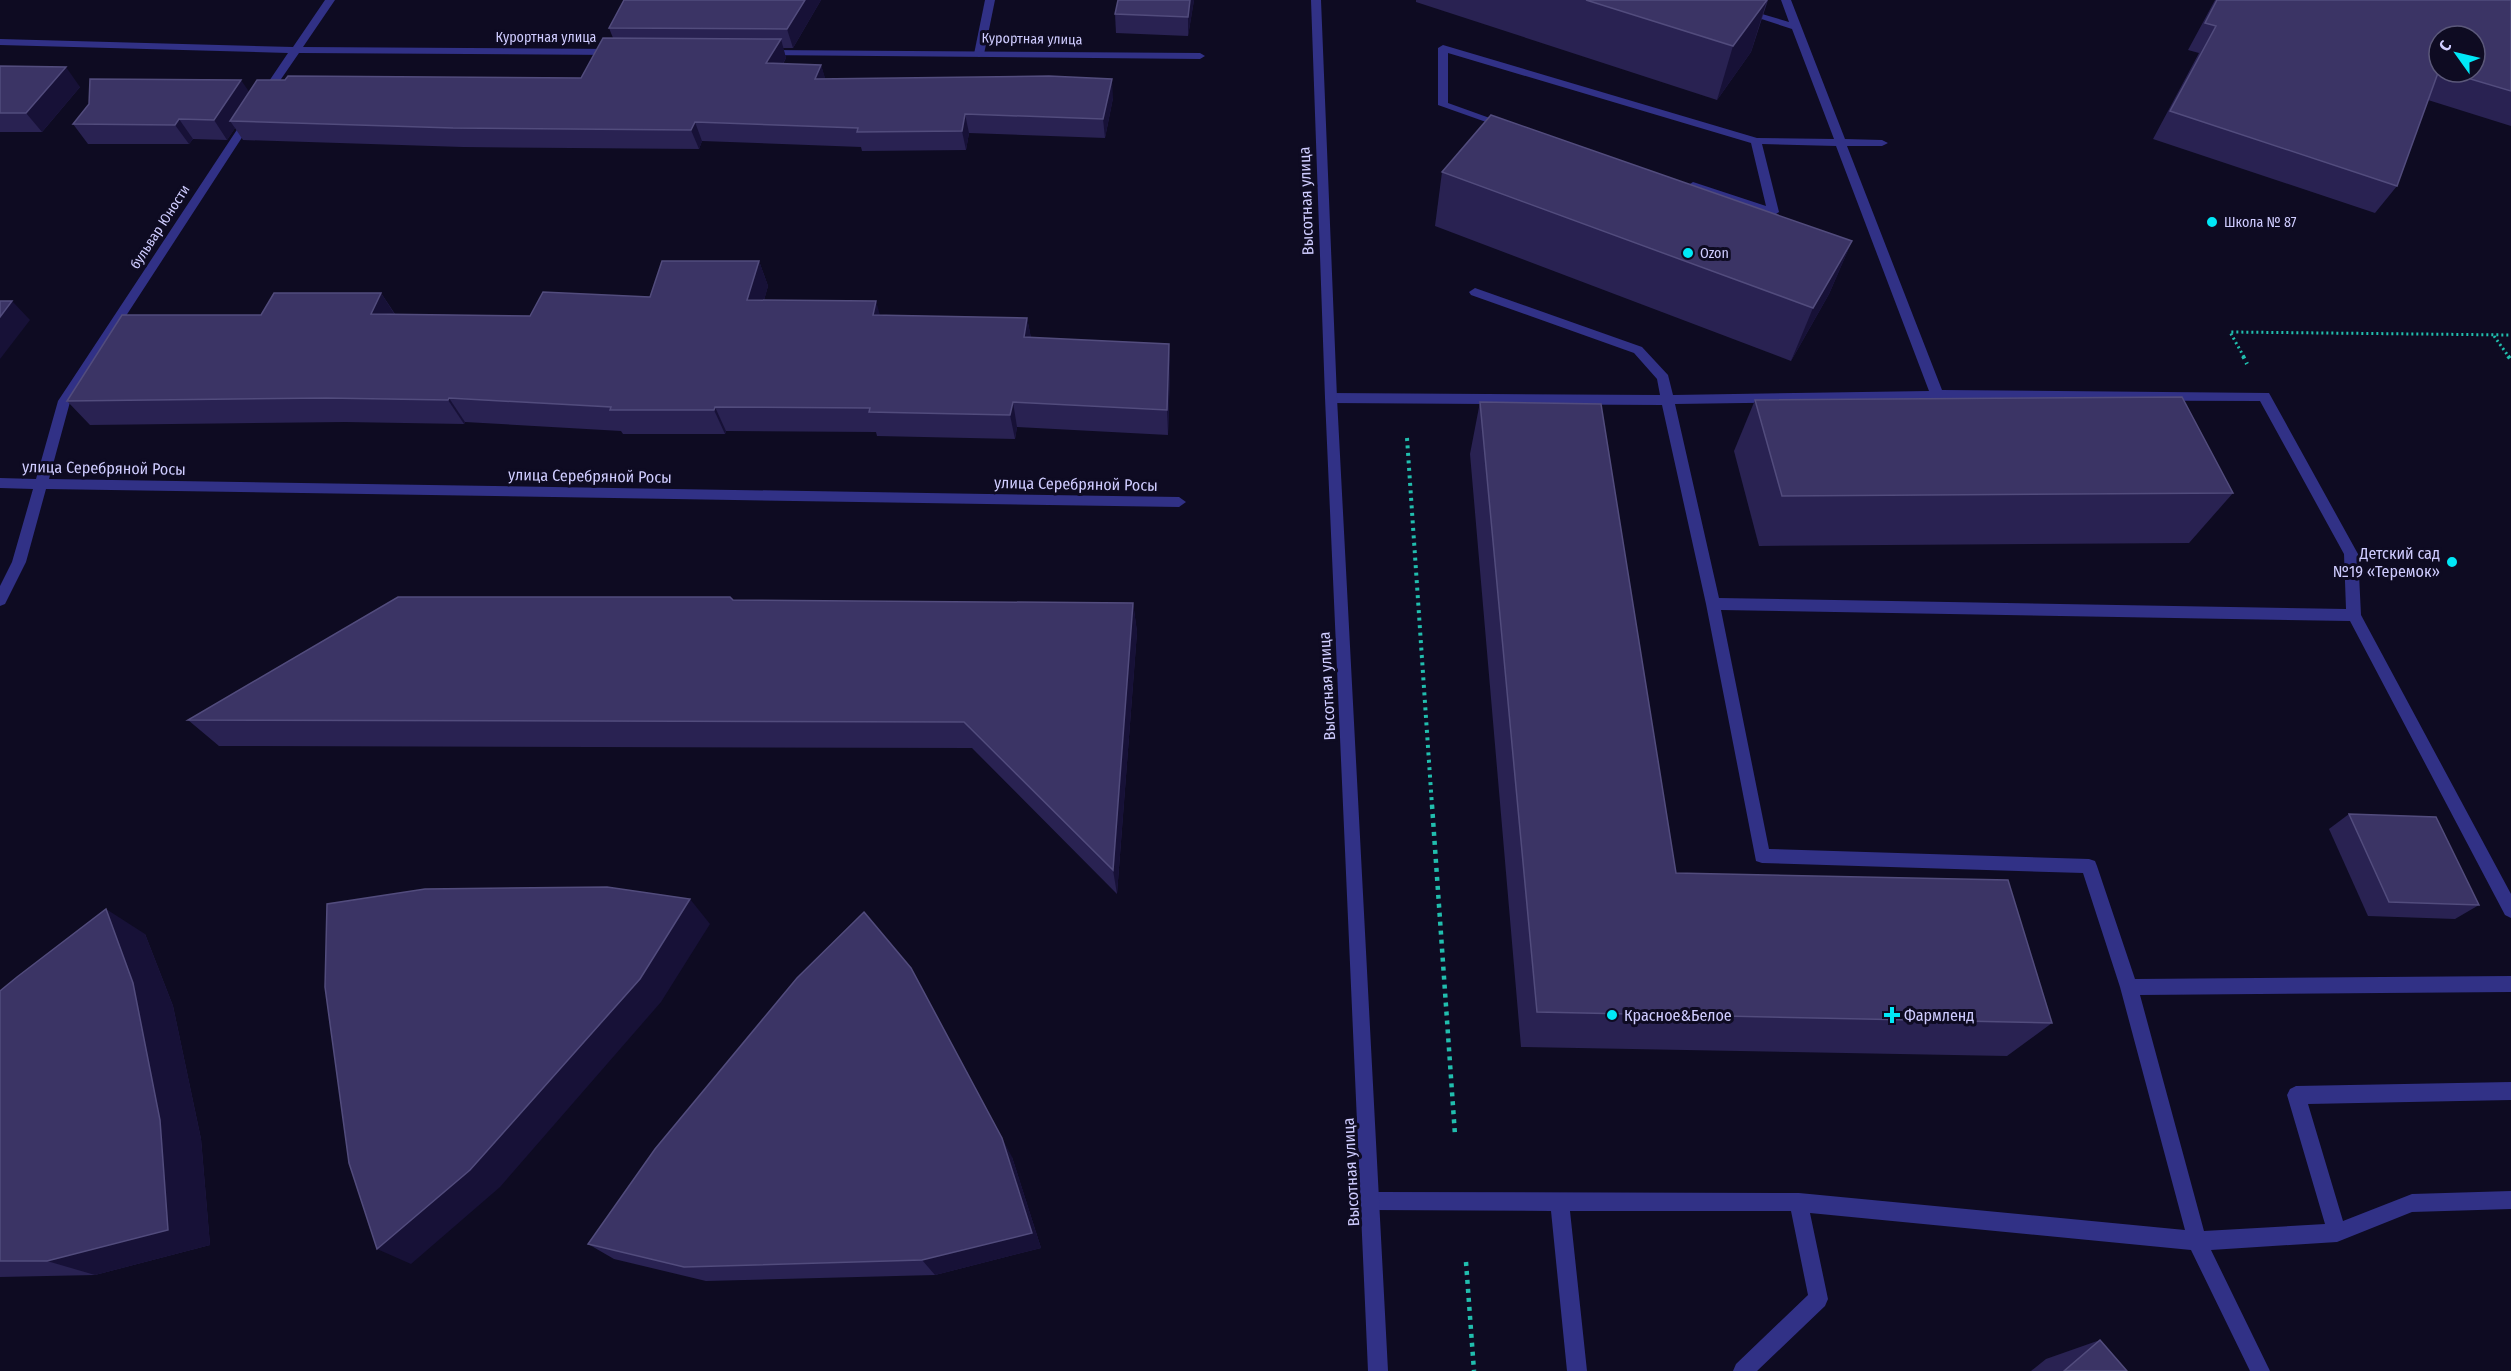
<svg xmlns="http://www.w3.org/2000/svg" width="2511" height="1371" font-family="'Fira Sans Condensed',sans-serif">
	<style>
		.lines { fill: none; stroke-linecap: round; stroke-linejoin: round }
		.path-far2 { stroke: #21beae; stroke-width: 3; stroke-dasharray: 2 3; stroke-linecap: butt }
		.path-far1 { stroke: #21beae; stroke-width: 4; stroke-dasharray: 3 4.5; stroke-linecap: butt }
		.path { stroke: #21beae; stroke-width: 4.5; stroke-dasharray: 4 5; stroke-linecap: butt }
		.service { fill: #313186; fill-rule: evenodd }
		.minor { fill: #313186; fill-rule: evenodd }
		.wall { fill: #292252; fill-rule: evenodd }
		.shaded-wall { fill: #171137 }
		.building { fill: #3b3465; stroke: #524c7d; stroke-width: 1.5 }
		.poi-dot { fill: #00e8f7; stroke: #0e0b22; stroke-width: 2 }
		.labels { text-anchor: middle; dominant-baseline: central; stroke-width: 6; stroke-linejoin: round; paint-order: stroke }
		.far-street-label { font-size: 14px; fill: #cfccff; stroke: #0e0b22 }
		.far-poi-label { font-size: 14px; fill: #cfccff; stroke: #0e0b22; text-anchor: start }
		.street-label { font-size: 16px; fill: #cfccff; stroke: #0e0b22 }
		.poi-label { font-size: 16px; fill: #cfccff; stroke: #0e0b22; text-anchor: start }
	</style>
	<rect width="100%" height="100%" fill="#0e0b22"/>
	<g class="lines">
		<g class="path-far2">
			<path d="M 2494,336 L 2509,357"/>
			<path d="M 2244,357 L 2230,332 L 2511,335"/>
		</g>
		<g class="path-far1">
			<path d="M 2243,356 L 2247,364"/>
			<path d="M 2508,356 L 2511,360"/>
			<path d="M 1407,438 L 1432,806"/>
		</g>
		<g class="path">
			<path d="M 1432,805 L 1455,1135"/>
			<path d="M 1466,1262 L 1474,1371"/>
		</g>
		<g class="service">
			<path d="M 985,0 L 995,0 L 984,54 L 979,57 L 974,54 Z"/>
			<path d="M 1781,0 L 1791,0 L 1845,139 L 1882,140 L 1888,143 L 1882,146 L 1847,146 L 1942,390 L 2269,393 L 2358,554 L 2361,615 L 2511,894 L 2511,918 L 2505,915 L 2350,621 L 1721,610 L 1769,849 L 2089,859 L 2095,861 L 2097,866 L 2135,979 L 2511,976 L 2511,992 L 2140,995 L 2204,1231 L 2325,1224 L 2287,1095 L 2290,1089 L 2296,1086 L 2511,1082 L 2511,1100 L 2308,1104 L 2343,1221 L 2412,1194 L 2511,1191 L 2511,1209 L 2412,1212 L 2337,1242 L 2211,1250 L 2270,1371 L 2250,1371 L 2191,1250 L 1810,1213 L 1828,1299 L 1825,1306 L 1757,1371 L 1733,1371 L 1736,1364 L 1808,1295 L 1791,1211 L 1570,1211 L 1587,1371 L 1567,1371 L 1551,1211 L 1371,1210 L 1364,1208 L 1362,1201 L 1364,1194 L 1371,1192 L 1799,1193 L 2185,1230 L 2120,987 L 2083,873 L 1762,863 L 1756,861 L 1706,604 L 1662,405 L 1331,403 L 1325,398 L 1331,393 L 1660,395 L 1657,379 L 1634,353 L 1471,295 L 1469,292 L 1475,288 L 1642,347 L 1668,375 L 1673,395 L 1929,391 L 1836,146 L 1762,144 L 1779,212 L 1773,216 L 1689,189 L 1687,186 L 1693,182 L 1766,206 L 1751,143 L 1448,53 L 1448,103 L 1512,126 L 1511,128 L 1503,128 L 1438,105 L 1438,48 L 1443,45 L 1757,138 L 1834,139 L 1792,29 L 1740,12 L 1745,9 L 1789,22 ZM 1937,400 L 2260,401 L 2344,554 L 2346,609 L 1719,598 L 1675,404 Z"/>
		</g>
		<g class="minor">
			<path d="M 325,0 L 335,0 L 303,47 L 615,49 L 620,52 L 615,55 L 299,53 L 268,98 L 264,99 L 259,96 L 288,53 L 0,45 L 0,39 L 293,47 Z"/>
			<path d="M 1311,0 L 1321,0 L 1337,398 L 1388,1371 L 1368,1371 L 1325,398 Z"/>
			<path d="M 765,50 L 1200,53 L 1205,56 L 1200,59 L 761,55 L 761,51 Z"/>
			<path d="M 249,116 L 254,119 L 70,402 L 49,479 L 1179,497 L 1186,502 L 1179,507 L 46,489 L 26,562 L 5,604 L 0,606 L 0,586 L 12,562 L 33,489 L 0,488 L 0,478 L 36,479 L 58,401 L 244,119 Z"/>
		</g>
	</g>
	<g class="wall">
		<path d="M 624,0 L 821,0 L 793,48 L 783,48 L 786,58 L 783,64 L 821,65 L 825,79 L 1113,98 L 1105,138 L 969,133 L 966,150 L 862,151 L 861,147 L 702,141 L 699,149 L 463,147 L 243,140 L 235,128 L 227,140 L 193,139 L 189,144 L 88,144 L 73,124 L 249,92 L 581,78 L 613,38 L 609,28 Z"/>
		<path d="M 1194,0 L 1188,36 L 1116,33 L 1115,14 Z"/>
		<path d="M 1416,0 L 1768,0 L 1751,52 L 1717,100 L 1416,2 Z"/>
		<path d="M 2215,0 L 2511,0 L 2511,126 L 2428,100 L 2397,186 L 2375,213 L 2153,139 L 2199,53 L 2188,50 ZM 2439,36 L 2475,72 L 2439,72 Z"/>
		<path d="M 0,66 L 80,87 L 42,132 L 0,132 Z"/>
		<path d="M 1442,172 L 1852,241 L 1829,294 L 1791,361 L 1435,226 Z"/>
		<path d="M 759,261 L 768,286 L 764,300 L 880,315 L 1027,318 L 1031,338 L 1169,344 L 1170,368 L 1168,435 L 1017,427 L 1015,439 L 877,436 L 876,432 L 726,431 L 725,434 L 623,434 L 621,431 L 465,422 L 464,424 L 345,422 L 90,425 L 67,401 L 261,315 L 381,293 L 395,314 L 530,316 L 650,297 Z"/>
		<path d="M 1755,400 L 2233,493 L 2189,543 L 1759,546 L 1734,451 Z"/>
		<path d="M 1480,402 L 1676,873 L 2052,1023 L 2007,1056 L 1521,1047 L 1470,454 Z"/>
		<path d="M 733,600 L 1133,603 L 1137,632 L 1117,894 L 972,748 L 219,746 L 188,720 Z"/>
		<path d="M 2349,814 L 2479,905 L 2455,919 L 2368,916 L 2329,829 Z"/>
		<path d="M 145,934 L 173,1006 L 201,1139 L 210,1245 L 95,1275 L 0,1277 L 0,991 Z"/>
		<path d="M 1012,1157 L 1041,1248 L 935,1275 L 706,1281 L 614,1259 L 588,1244 Z"/>
		<path d="M 2100,1340 L 2127,1371 L 2031,1371 L 2046,1359 Z"/>
	</g>
	<g class="shaded-wall">
		<path d="M 805,0 L 821,0 L 793,48 L 787,29 Z"/>
		<path d="M 1190,0 L 1194,0 L 1188,36 L 1188,17 Z"/>
		<path d="M 1767,0 L 1751,52 L 1717,100 L 1733,46 Z"/>
		<path d="M 781,39 L 786,58 L 772,82 L 766,63 Z"/>
		<path d="M 821,65 L 827,84 L 815,79 Z"/>
		<path d="M 66,67 L 80,87 L 42,132 L 26,113 Z"/>
		<path d="M 1112,79 L 1113,98 L 1105,138 L 1103,119 Z"/>
		<path d="M 241,80 L 254,99 L 230,121 L 235,128 L 227,140 L 214,120 Z"/>
		<path d="M 965,114 L 969,133 L 966,150 L 962,131 Z"/>
		<path d="M 179,119 L 193,139 L 189,144 L 175,125 Z"/>
		<path d="M 695,122 L 702,141 L 699,149 L 691,130 Z"/>
		<path d="M 1852,241 L 1829,294 L 1791,361 L 1813,308 Z"/>
		<path d="M 759,261 L 768,286 L 757,325 L 747,300 Z"/>
		<path d="M 381,293 L 397,318 L 371,314 Z"/>
		<path d="M 12,301 L 30,320 L 0,359 L 0,317 Z"/>
		<path d="M 876,301 L 883,326 L 873,315 Z"/>
		<path d="M 1027,318 L 1032,343 L 1024,337 Z"/>
		<path d="M 1169,344 L 1170,368 L 1168,435 L 1167,410 Z"/>
		<path d="M 449,398 L 465,422 L 464,424 L 448,400 Z"/>
		<path d="M 1013,402 L 1017,427 L 1015,439 L 1010,415 Z"/>
		<path d="M 715,407 L 726,431 L 725,434 L 714,410 Z"/>
		<path d="M 1133,603 L 1137,632 L 1117,894 L 1113,870 Z"/>
		<path d="M 690,899 L 710,924 L 661,1002 L 500,1187 L 411,1264 L 377,1249 Z"/>
		<path d="M 106,909 L 145,934 L 173,1006 L 201,1139 L 210,1245 L 95,1275 L 47,1261 Z"/>
		<path d="M 1002,1138 L 1012,1157 L 1041,1248 L 935,1275 L 922,1260 Z"/>
	</g>
	<g class="building">
		<path d="M 624,0 L 805,0 L 787,29 L 609,28 Z"/>
		<path d="M 1118,0 L 1190,0 L 1188,17 L 1115,14 Z"/>
		<path d="M 1586,0 L 1767,0 L 1733,46 Z"/>
		<path d="M 2217,0 L 2511,0 L 2511,91 L 2447,72 L 2475,72 L 2475,36 L 2439,36 L 2439,70 L 2397,186 L 2170,111 L 2216,26 L 2205,23 Z"/>
		<path d="M 603,38 L 781,39 L 766,63 L 821,65 L 815,79 L 1049,76 L 1112,79 L 1103,119 L 965,114 L 962,131 L 857,132 L 858,128 L 695,122 L 691,130 L 453,128 L 230,121 L 257,80 L 285,80 L 288,76 L 581,78 Z"/>
		<path d="M 0,66 L 66,67 L 26,113 L 0,113 Z"/>
		<path d="M 90,79 L 241,80 L 214,120 L 179,119 L 175,125 L 73,124 L 89,104 Z"/>
		<path d="M 1491,115 L 1852,241 L 1813,308 L 1442,172 Z"/>
		<path d="M 662,261 L 759,261 L 747,300 L 876,301 L 873,315 L 1027,318 L 1024,337 L 1169,344 L 1167,410 L 1013,402 L 1010,415 L 869,412 L 870,408 L 715,407 L 714,410 L 610,410 L 611,407 L 449,398 L 448,400 L 326,398 L 67,401 L 122,315 L 261,315 L 274,293 L 381,293 L 371,314 L 530,316 L 543,292 L 650,297 Z"/>
		<path d="M 0,301 L 12,301 L 0,317 Z"/>
		<path d="M 2182,397 L 2233,493 L 1782,496 L 1755,400 Z"/>
		<path d="M 1480,402 L 1601,404 L 1676,873 L 2008,880 L 2052,1023 L 1537,1012 Z"/>
		<path d="M 398,597 L 730,597 L 733,600 L 1133,603 L 1113,870 L 964,722 L 188,720 Z"/>
		<path d="M 2349,814 L 2436,817 L 2479,905 L 2389,902 Z"/>
		<path d="M 607,887 L 690,899 L 640,979 L 470,1170 L 377,1249 L 349,1163 L 325,987 L 327,904 L 425,889 Z"/>
		<path d="M 106,909 L 133,983 L 160,1120 L 168,1230 L 47,1261 L 0,1261 L 0,991 L 17,977 Z"/>
		<path d="M 864,912 L 911,968 L 1002,1138 L 1032,1233 L 922,1260 L 684,1267 L 588,1244 L 655,1149 L 797,978 Z"/>
		<path d="M 2100,1340 L 2127,1371 L 2064,1371 Z"/>
	</g>
	<g class="poi-dot">
		<circle cx="2212" cy="222" r="6"/>
		<circle cx="1688" cy="253" r="6"/>
		<circle cx="2452" cy="562" r="6"/>
		<circle cx="1612" cy="1015" r="6"/>
		<path d="M1889 1006h6v6h6v6h-6v6h-6v-6h-6v-6h6z"/>
	</g>
	<g class="labels">
		<g class="far-street-label">
			<text x="546" y="37">Курортная улица</text>
			<text transform="translate(1032 39) rotate(1)">Курортная улица</text>
			<text transform="translate(160 227) rotate(-57)">бульвар Юности</text>
		</g>
		<g class="far-poi-label">
			<text x="2224" y="222">Школа № 87</text>
			<text x="1700" y="253">Ozon</text>
		</g>
		<g class="street-label">
			<text transform="translate(1306 201) rotate(-92)">Высотная улица</text>
			<text transform="translate(104 468) rotate(1)">улица Серебряной Росы</text>
			<text transform="translate(590 476) rotate(1)">улица Серебряной Росы</text>
			<text transform="translate(1076 484) rotate(1)">улица Серебряной Росы</text>
			<text transform="translate(1327 686) rotate(-93)">Высотная улица</text>
			<text transform="translate(1351 1172) rotate(-93)">Высотная улица</text>
		</g>
		<g class="poi-label">
			<text x="2440" y="553" text-anchor="end">Детский сад<tspan x="2440" dy="18">№19 «Теремок»</tspan></text>
			<text x="1624" y="1015">Красное&amp;Белое</text>
			<text x="1904" y="1015">Фармленд</text>
		</g>
	</g>
	<g transform="translate(2457 54) rotate(304)"><circle r="28" fill="#0e0b22" stroke="#5b587a" stroke-width="1.5"/>
	<path d="M0-4.5L10 22L0 15L-10 22Z" fill="#00e8f7"/>
	<text y="-9" font-size="16" font-weight="bold" text-anchor="middle" fill="#cfccff">С</text>
	</g>
</svg>
